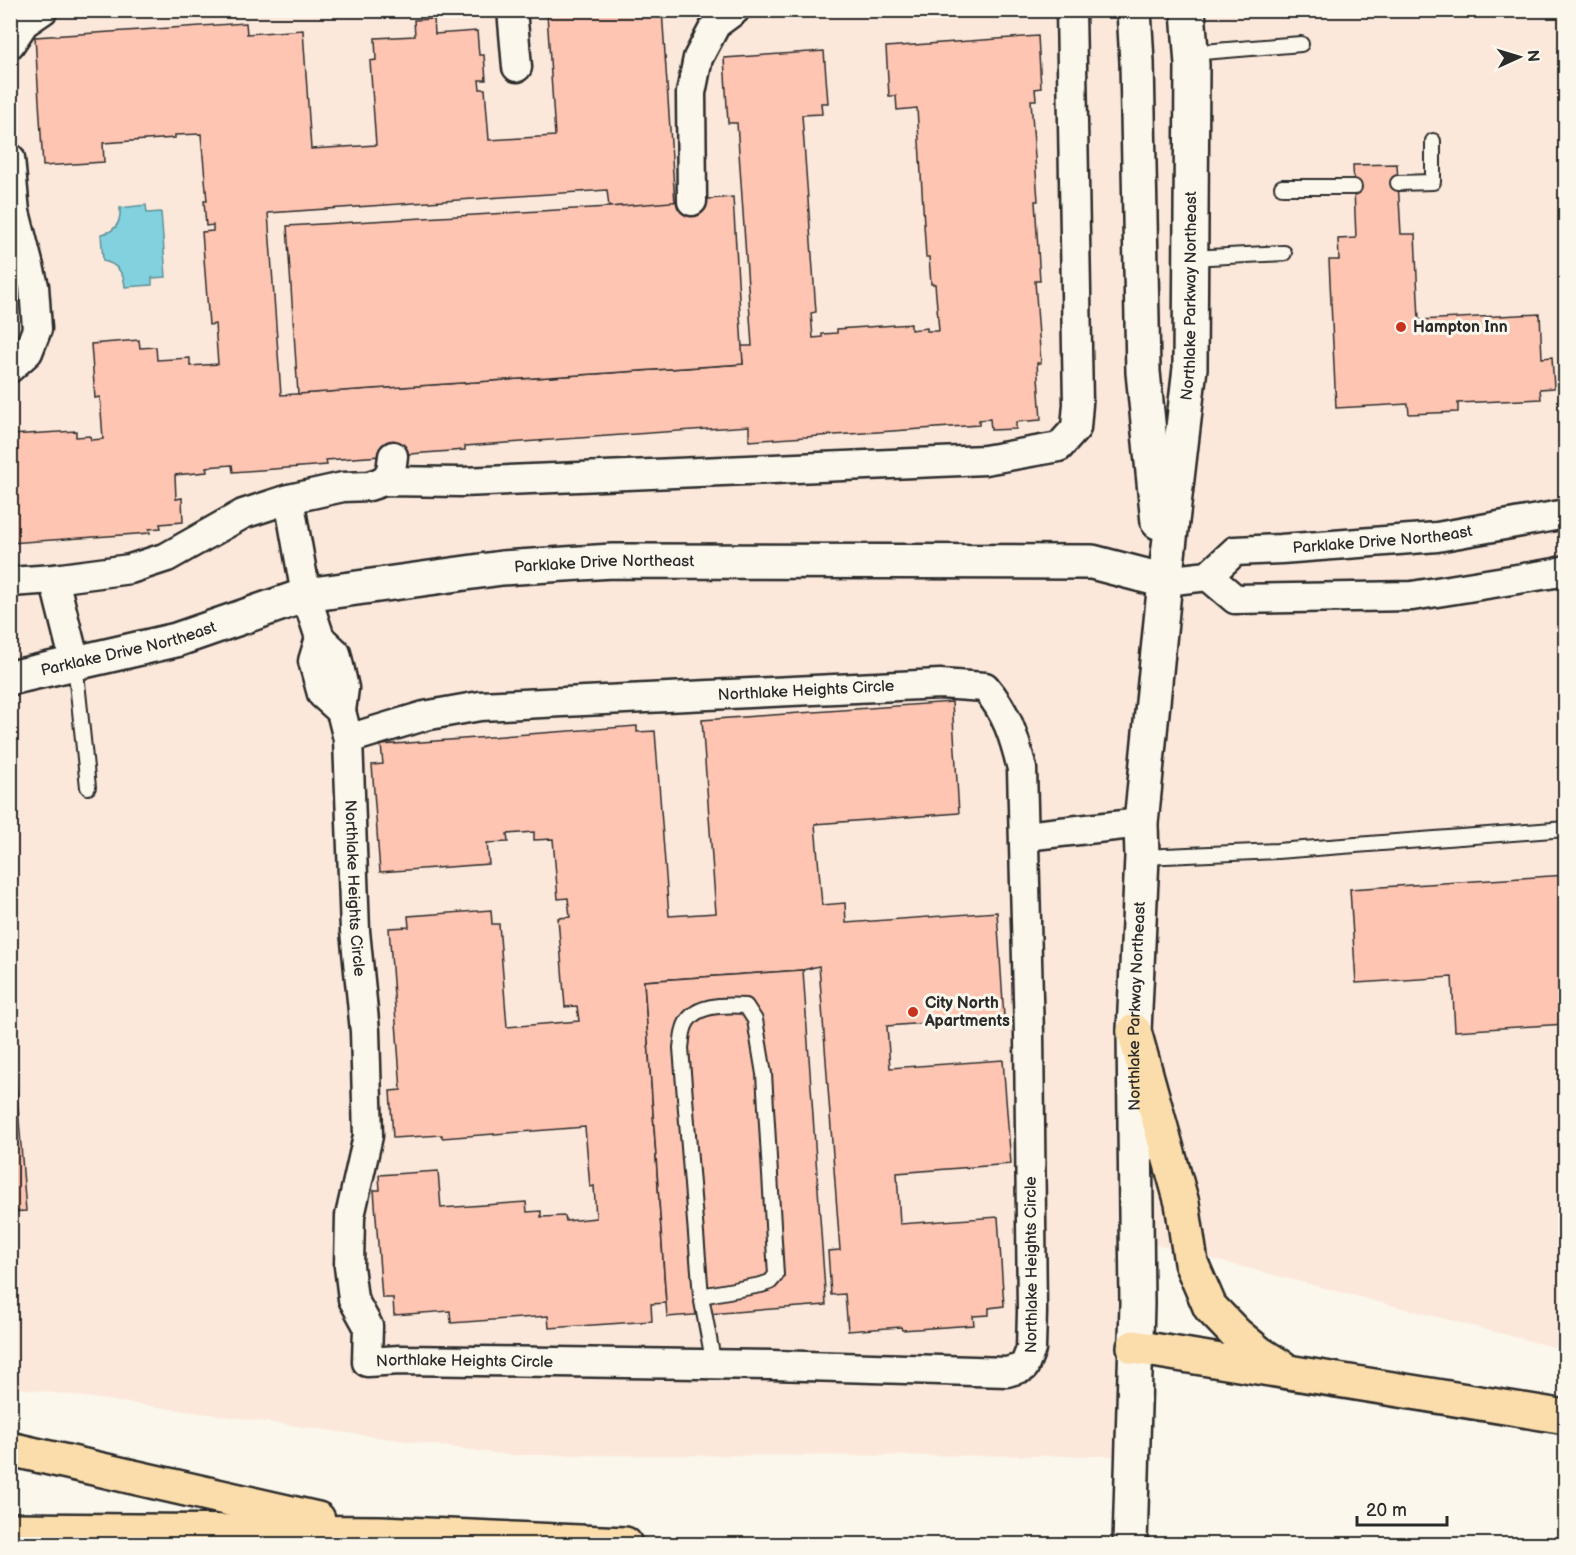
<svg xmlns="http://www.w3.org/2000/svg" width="1576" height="1555" font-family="'Balsamiq Sans',sans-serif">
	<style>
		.built { fill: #fce8db }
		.water { fill: #82d1de; stroke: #5f8f96; stroke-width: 1.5 }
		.building { fill: #fec5b2; stroke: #2b2b2b; stroke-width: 1.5 }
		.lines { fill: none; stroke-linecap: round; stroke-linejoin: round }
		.lane-casing { stroke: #2b2b2b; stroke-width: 18 }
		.street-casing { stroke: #2b2b2b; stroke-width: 33 }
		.secondary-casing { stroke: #2b2b2b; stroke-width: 38 }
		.highway-casing { stroke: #2b2b2b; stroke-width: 38 }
		.lane { stroke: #fbf7ec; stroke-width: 14 }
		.street { stroke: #fbf7ec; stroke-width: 28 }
		.secondary { stroke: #fbf7ec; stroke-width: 33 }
		.highway { stroke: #fbddab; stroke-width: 33 }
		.poi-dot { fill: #c8321e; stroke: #fbf7ec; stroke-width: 2 }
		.labels { text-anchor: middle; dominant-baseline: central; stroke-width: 6; stroke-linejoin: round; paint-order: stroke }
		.street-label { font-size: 16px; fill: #2b2b2b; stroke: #fbf7ec }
		.poi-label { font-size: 16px; font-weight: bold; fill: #2b2b2b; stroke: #fbf7ec; text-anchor: start }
	</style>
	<rect width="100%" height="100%" fill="#fbf7ec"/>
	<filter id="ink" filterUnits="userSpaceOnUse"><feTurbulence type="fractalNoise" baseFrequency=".0167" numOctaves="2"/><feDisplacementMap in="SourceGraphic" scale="12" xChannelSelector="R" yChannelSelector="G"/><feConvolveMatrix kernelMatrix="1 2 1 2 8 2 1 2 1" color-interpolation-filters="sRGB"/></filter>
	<g filter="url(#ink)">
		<path class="built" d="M 11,11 L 1565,11 L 1565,1350 L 1134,1239 L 1129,1456 L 508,1455 L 11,1387 Z"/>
		<path class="water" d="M 146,205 L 147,213 L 161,212 L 166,277 L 152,278 L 152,285 L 125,287 C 124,273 118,264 103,261 L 101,234 C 116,232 121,222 120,208 Z"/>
		<g class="building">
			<path d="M 600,10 L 662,10 L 675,203 L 609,207 L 607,190 L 268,213 L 281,395 L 743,364 L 741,346 L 752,346 L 737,123 L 728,123 L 724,58 L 824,51 L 828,103 L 821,103 L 822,114 L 802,115 L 816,312 L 811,313 L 813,338 L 822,337 L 822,334 L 837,333 L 837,329 L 911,324 L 911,330 L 927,328 L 927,331 L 939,331 L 935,284 L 931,284 L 929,257 L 926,257 L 917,108 L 897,110 L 896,96 L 889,96 L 886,47 L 1038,36 L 1041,88 L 1035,89 L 1036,100 L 1031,100 L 1038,201 L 1035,201 L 1040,281 L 1035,281 L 1041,363 L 1037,363 L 1041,420 L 1016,422 L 1016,429 L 991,430 L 990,419 L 979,420 L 979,425 L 749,441 L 749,426 L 465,446 L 465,450 L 326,460 L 327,465 L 233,472 L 232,465 L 206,467 L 207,472 L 175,475 L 176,499 L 182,498 L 183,522 L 160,524 L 161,528 L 149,529 L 150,533 L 10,543 L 10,435 L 76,431 L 76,437 L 90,436 L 91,440 L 103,439 L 100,397 L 95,398 L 91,344 L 139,340 L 140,348 L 156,347 L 157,360 L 190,358 L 190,366 L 218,364 L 215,324 L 209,325 L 202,232 L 213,231 L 213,225 L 206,226 L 204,201 L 207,201 L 201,134 L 175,135 L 175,138 L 103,143 L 104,162 L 43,166 L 35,37 L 246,23 L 247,34 L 303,30 L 311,149 L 376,145 L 370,61 L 376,60 L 375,38 L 415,36 L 414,20 L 434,19 L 435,34 L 477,31 L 479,55 L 484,55 L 486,80 L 479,80 L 480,89 L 485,89 L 489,140 L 555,136 L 547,14 Z"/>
			<path d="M 1397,164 L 1401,234 L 1415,234 L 1419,320 L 1540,314 L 1542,358 L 1552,357 L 1554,388 L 1540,389 L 1541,399 L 1458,403 L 1458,412 L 1409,414 L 1408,404 L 1336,408 L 1329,260 L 1339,260 L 1338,239 L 1356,238 L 1353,165 Z"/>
			<path d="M 733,197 L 743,364 L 298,394 L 287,226 L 609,207 Z"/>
			<path d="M 952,702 L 959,813 L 815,824 L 822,905 L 845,903 L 846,923 L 997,912 L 1004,1017 L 887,1026 L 890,1068 L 1003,1060 L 1011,1164 L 897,1173 L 900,1224 L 998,1217 L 1004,1306 L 989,1308 L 989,1315 L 973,1316 L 974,1325 L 902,1330 L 901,1327 L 848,1331 L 845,1294 L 831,1295 L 828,1251 L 840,1250 L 819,966 L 803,970 L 644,981 L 666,1303 L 651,1304 L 652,1321 L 549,1328 L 548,1316 L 451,1323 L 450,1311 L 394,1315 L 393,1298 L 382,1298 L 374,1190 L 380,1190 L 379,1175 L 438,1171 L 441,1208 L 526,1202 L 527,1212 L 541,1211 L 541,1217 L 565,1216 L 566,1221 L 596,1218 L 594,1186 L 590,1187 L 585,1127 L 442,1138 L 442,1135 L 393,1138 L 390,1091 L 401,1090 L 389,928 L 409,927 L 408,916 L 491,910 L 492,924 L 499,924 L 507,1027 L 579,1021 L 577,1006 L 565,1007 L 558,918 L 570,917 L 568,898 L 558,899 L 553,839 L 534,840 L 534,832 L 507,834 L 508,842 L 487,843 L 489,864 L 380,872 L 372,765 L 383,764 L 381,745 L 637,726 L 637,732 L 655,731 L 669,916 L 716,913 L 702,720 Z"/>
			<path d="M 1566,875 L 1566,1024 L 1455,1031 L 1452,977 L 1356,983 L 1350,889 Z"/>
			<path d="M 803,970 L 826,1305 L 667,1317 L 644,981 Z"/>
			<path d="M 10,1080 L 16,1080 L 26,1211 L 10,1212 Z"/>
		</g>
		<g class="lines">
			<defs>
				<g id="lane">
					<path d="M 1191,53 L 1301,44"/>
					<path d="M 1398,183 L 1433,182 L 1433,141"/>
					<path d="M 1282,187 L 1354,187"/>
					<path d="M 1191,258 L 1284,253"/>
					<path d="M 75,663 L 88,787"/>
					<path d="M 1143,857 L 1277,851 L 1566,829"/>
					<path d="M 701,1296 L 761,1285 L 770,1282 L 776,1275 L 764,1074 L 755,1020 L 746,1006 C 725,1005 691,1003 684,1029 C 682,1035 682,1042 681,1048 L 701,1296 L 714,1365"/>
				</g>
				<g id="street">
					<path d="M 512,10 L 517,67"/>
					<path d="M 10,44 L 24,23 L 43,10"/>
					<path d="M 10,158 L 15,212 L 34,286 L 37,329 L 28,352 L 10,368"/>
					<path d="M 692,201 L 691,93 L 698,58 L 716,24 L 735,10"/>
					<path d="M 384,481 L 391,471 L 393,456"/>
					<path id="s1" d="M 289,499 L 306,595 L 320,638 L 336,653 L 344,688 L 341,711 L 348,739 L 355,931 L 365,1031 L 368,1136 L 350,1216 L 349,1266 L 353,1299 L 368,1326 L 367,1362 L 400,1360 L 772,1365 L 1007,1372 L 1024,1367 L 1031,1349 L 1032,1311 L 1029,1035 L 1022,769 C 1014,736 1007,713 985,687 L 940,684 L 480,706 L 424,716 L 348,739"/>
					<path d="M 1208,576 L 1235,599 L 1412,596 L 1555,573 L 1566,570"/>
					<path d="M 54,579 L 75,663"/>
					<path id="s2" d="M 1165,581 L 1208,576 L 1235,551 L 1281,549 L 1437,537 L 1566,514"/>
					<path d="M 10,582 L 54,579 L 130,569 L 167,557 L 243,514 L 289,499 L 343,487 L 369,486 L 384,481 L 462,482 L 985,460 L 1059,447 L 1076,428 L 1078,404 L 1071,10"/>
					<path d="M 320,638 L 313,661 L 322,694 L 341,711"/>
					<path d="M 1025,836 L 1141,823"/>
				</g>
				<g id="secondary">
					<path d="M 1134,10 L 1137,62 L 1143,372 L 1158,522"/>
					<path id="s3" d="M 10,678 L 176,640 L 306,595 L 502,568 L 612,561 L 1092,562 L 1165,581"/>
					<path id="s4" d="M 1130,1544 L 1137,1304 L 1134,1031 L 1142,857 L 1141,823 L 1165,581 L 1190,368 L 1192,65 L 1188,10"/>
				</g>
				<g id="highway">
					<path d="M 1134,1031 L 1182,1203 L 1191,1263 L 1210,1307 L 1236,1334 L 1259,1353 L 1283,1368"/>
					<path d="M 1134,1347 L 1566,1417"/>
					<path d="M 10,1449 L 318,1519"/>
					<path d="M 10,1530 L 381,1533 L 625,1544"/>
				</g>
			</defs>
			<use href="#lane" class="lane-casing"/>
			<use href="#street" class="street-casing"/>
			<use href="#secondary" class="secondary-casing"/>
			<use href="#highway" class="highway-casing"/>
			<use href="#lane" class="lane"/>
			<use href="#street" class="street"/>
			<use href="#secondary" class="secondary"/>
			<use href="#highway" class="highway"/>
		</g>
	</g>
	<g class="poi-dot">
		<circle cx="1401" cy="327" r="6"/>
		<circle cx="913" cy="1012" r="6"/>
	</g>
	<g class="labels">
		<g class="street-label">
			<text stroke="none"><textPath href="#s4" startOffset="1251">Northlake Parkway Northeast</textPath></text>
			<text stroke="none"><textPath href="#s2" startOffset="228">Parklake Drive Northeast</textPath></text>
			<text stroke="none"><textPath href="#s3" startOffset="608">Parklake Drive Northeast</textPath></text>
			<text stroke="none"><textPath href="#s3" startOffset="122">Parklake Drive Northeast</textPath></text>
			<text transform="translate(806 691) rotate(-3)">Northlake Heights Circle</text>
			<text stroke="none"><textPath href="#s1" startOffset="402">Northlake Heights Circle</textPath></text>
			<text stroke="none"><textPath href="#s4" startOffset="538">Northlake Parkway Northeast</textPath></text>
			<text stroke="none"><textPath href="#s1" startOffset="1644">Northlake Heights Circle</textPath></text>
			<text stroke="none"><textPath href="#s1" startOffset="980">Northlake Heights Circle</textPath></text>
		</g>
		<g class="poi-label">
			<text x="1413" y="327">Hampton Inn</text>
			<text x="925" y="1003">City North<tspan x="925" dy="18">Apartments</tspan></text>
		</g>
	</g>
	<rect width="1576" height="1555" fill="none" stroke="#fbf7ec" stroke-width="36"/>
	<rect x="18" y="18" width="1540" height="1519" fill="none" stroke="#2b2b2b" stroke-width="2" filter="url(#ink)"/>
	<g transform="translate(1519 57) rotate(86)" stroke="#fbf7ec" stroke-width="4.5" paint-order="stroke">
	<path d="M0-4.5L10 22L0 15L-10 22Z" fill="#2b2b2b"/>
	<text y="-9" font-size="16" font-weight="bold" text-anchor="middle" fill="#2b2b2b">N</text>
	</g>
	<path d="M1357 1516v9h90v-9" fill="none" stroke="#2b2b2b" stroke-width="3"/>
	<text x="1366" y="1516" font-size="18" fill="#2b2b2b" stroke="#fbf7ec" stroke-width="4.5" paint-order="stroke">20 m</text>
</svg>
